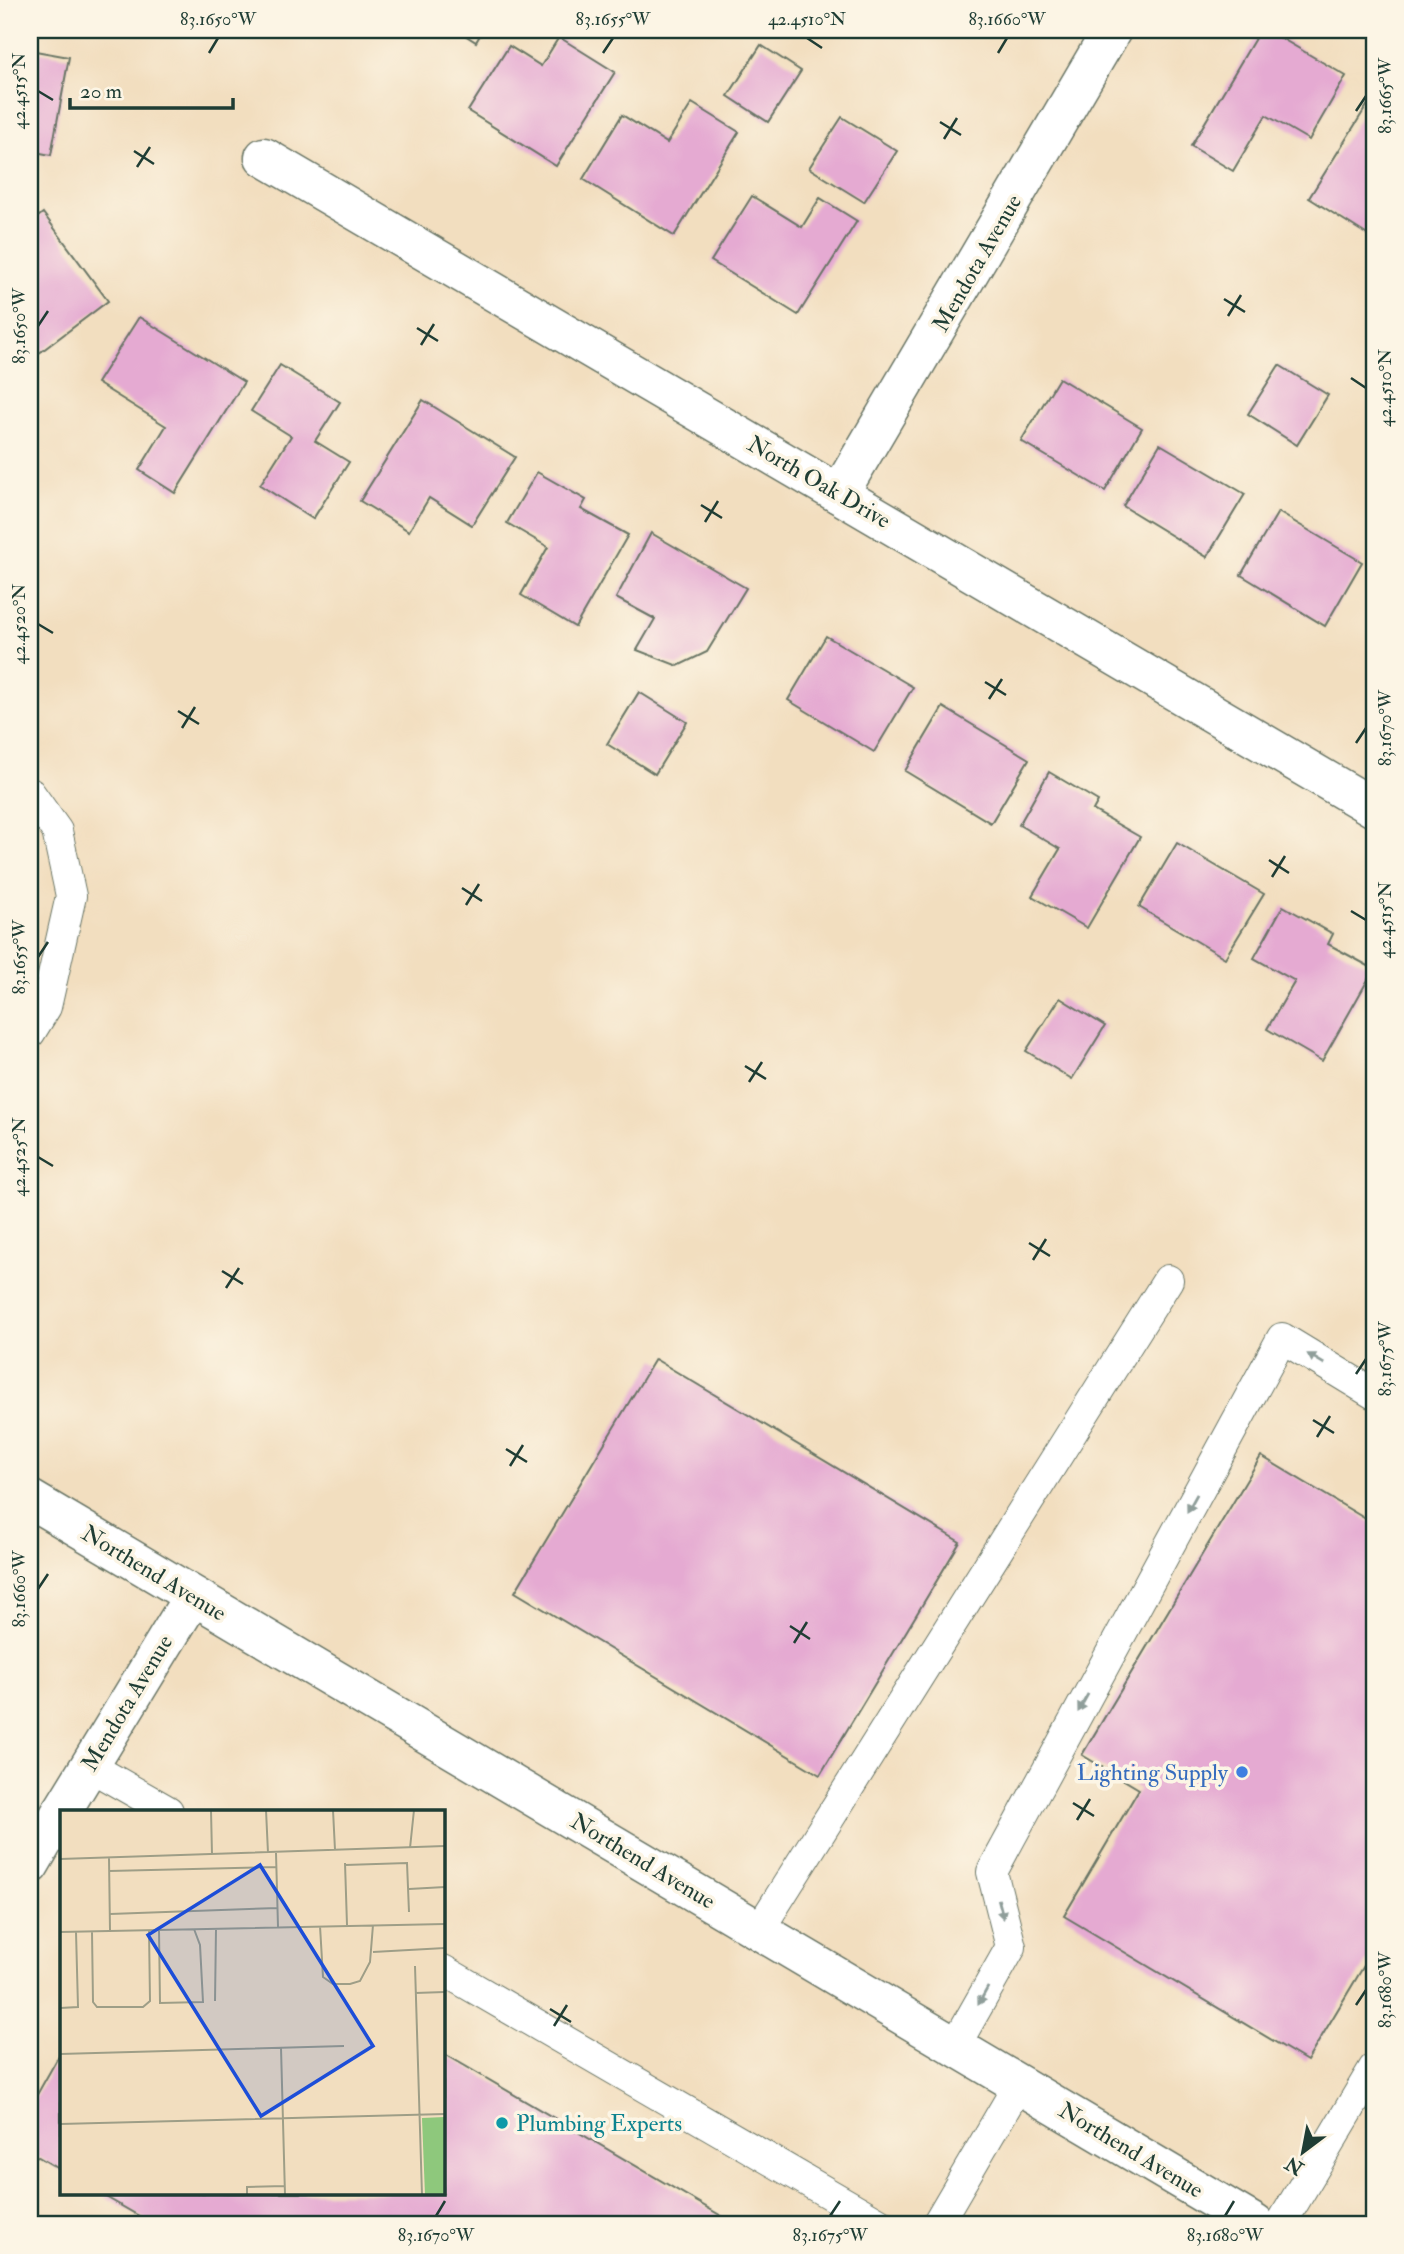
<svg xmlns="http://www.w3.org/2000/svg" width="1404" height="2254" font-family="'IM FELL Double Pica',serif">
	<style>
		.building { fill: #e5aad2 }
		.lines { fill: none; stroke-linecap: round; stroke-linejoin: round }
		.service-casing { stroke: #697565; stroke-width: 32 }
		.minor-casing { stroke: #697565; stroke-width: 41 }
		.service { stroke: #fff; stroke-width: 30 }
		.minor { stroke: #fff; stroke-width: 38 }
		.oneway { fill: #8f9e9a }
		.ticks { fill: none; stroke: #1f3d34; stroke-width: 2.5 }
		.shop-dot { fill: #3f7fe0; stroke: #fcf5e5; stroke-width: 2.5 }
		.culture-dot { fill: #0f9aa8; stroke: #fcf5e5; stroke-width: 2.5 }
		.labels { text-anchor: middle; dominant-baseline: central; stroke-width: 7; stroke-linejoin: round; paint-order: stroke }
		.street-label { font-size: 23px; fill: #1f3d34; stroke: #fcf5e5 }
		.shop-label { font-size: 23px; fill: #366cbe; stroke: #fcf5e5; text-anchor: end }
		.culture-label { font-size: 23px; fill: #0d838f; stroke: #fcf5e5; text-anchor: start }
		.inset-road { fill: none; stroke: #9e9e87; stroke-width: 2 }
		.view { fill: #1d4ed8; fill-opacity: 0.15; stroke: #1d4ed8; stroke-width: 3.5 }
		.inset-edge { fill: none; stroke: #1f3d34; stroke-width: 3.5 }
		.neatline { fill: none; stroke: #1f3d34; stroke-width: 2.5 }
		.ticks-label { font-size: 18px; text-anchor: middle; fill: #1f3d34 }
	</style>
	<rect width="100%" height="100%" fill="#fcf5e5"/>
	<filter id="ink" filterUnits="userSpaceOnUse"><feTurbulence type="fractalNoise" baseFrequency=".0143" numOctaves="2"/><feDisplacementMap in="SourceGraphic" scale="14" xChannelSelector="R" yChannelSelector="G"/><feConvolveMatrix kernelMatrix="1 2 1 2 8 2 1 2 1" color-interpolation-filters="sRGB"/></filter>
	<filter id="wash" filterUnits="userSpaceOnUse"><feTurbulence type="fractalNoise" baseFrequency=".00686" numOctaves="4" result="noise"/><feDisplacementMap in="SourceGraphic" scale="28" xChannelSelector="R" yChannelSelector="G"/><feGaussianBlur stdDeviation="1.57" result="paint"/><feColorMatrix in="noise" values="0 0 0 0 0 0 0 0 0 0 0 0 0 0 0 0 0 1.4 0 .05"/><feComposite in="paint" operator="in"/></filter>
	<g filter="url(#wash)">
		<rect width="100%" height="100%" fill="#f2debf"/>
		<g id="blocks">
			<g class="building">
				<path d="M 457,30 L 483,30 L 476,42 Z"/>
				<path d="M 1260,30 L 1267,30 L 1346,76 L 1309,140 L 1266,115 L 1233,171 L 1191,146 Z"/>
				<path d="M 559,37 L 615,72 L 556,166 L 468,111 L 509,46 L 541,66 Z"/>
				<path d="M 761,45 L 801,71 L 768,122 L 728,96 Z"/>
				<path d="M 30,50 L 69,57 L 51,155 L 30,151 Z"/>
				<path d="M 692,103 L 739,132 L 674,236 L 583,179 L 622,115 L 667,143 Z"/>
				<path d="M 1368,104 L 1374,107 L 1374,239 L 1309,198 Z"/>
				<path d="M 842,117 L 897,151 L 864,202 L 809,168 Z"/>
				<path d="M 752,196 L 802,227 L 820,198 L 857,221 L 798,315 L 711,261 Z"/>
				<path d="M 43,213 L 108,301 L 30,360 L 30,223 Z"/>
				<path d="M 139,317 L 244,382 L 175,493 L 139,470 L 166,426 L 97,383 Z"/>
				<path d="M 280,365 L 340,402 L 315,441 L 349,462 L 313,519 L 260,485 L 291,436 L 251,411 Z"/>
				<path d="M 1279,365 L 1328,395 L 1297,445 L 1248,414 Z"/>
				<path d="M 1059,378 L 1142,428 L 1105,491 L 1021,441 Z"/>
				<path d="M 423,400 L 515,457 L 472,525 L 429,498 L 409,531 L 360,501 Z"/>
				<path d="M 1160,444 L 1245,494 L 1207,557 L 1123,506 Z"/>
				<path d="M 537,472 L 586,500 L 581,509 L 628,535 L 575,627 L 521,595 L 548,547 L 507,523 Z"/>
				<path d="M 1278,512 L 1362,562 L 1325,626 L 1241,575 Z"/>
				<path d="M 651,533 L 746,588 L 707,652 L 678,666 L 637,650 L 655,619 L 616,598 Z"/>
				<path d="M 826,636 L 913,687 L 874,752 L 788,700 Z"/>
				<path d="M 639,692 L 687,722 L 655,774 L 607,744 Z"/>
				<path d="M 943,707 L 1029,759 L 991,823 L 905,771 Z"/>
				<path d="M 1049,772 L 1098,801 L 1093,810 L 1140,837 L 1087,928 L 1032,896 L 1060,849 L 1019,825 Z"/>
				<path d="M 1177,843 L 1264,894 L 1225,958 L 1139,907 Z"/>
				<path d="M 1283,906 L 1333,934 L 1328,944 L 1374,969 L 1322,1061 L 1267,1029 L 1295,981 L 1254,958 Z"/>
				<path d="M 1060,998 L 1105,1026 L 1072,1079 L 1026,1051 Z"/>
				<path d="M 655,1359 L 960,1542 L 820,1775 L 515,1592 Z"/>
				<path d="M 1261,1456 L 1374,1524 L 1374,1949 L 1307,2061 L 1064,1916 L 1139,1789 L 1082,1755 Z"/>
				<path d="M 61,2052 L 61,2170 L 30,2152 L 30,2107 Z"/>
				<path d="M 443,2053 L 735,2224 L 153,2224 L 99,2193 L 443,2193 Z"/>
			</g>
		</g>
	</g>
	<g filter="url(#ink)">
		<use href="#blocks" fill-opacity="0" stroke="#697565" stroke-width="2"/>
		<g class="lines">
			<defs>
				<g id="service">
					<path d="M 30,793 L 57,831 L 71,896 L 46,1007 L 30,1033"/>
					<path d="M 89,1766 L 168,1811"/>
					<path d="M 759,1930 L 1168,1280"/>
					<path d="M 443,1970 L 881,2224"/>
					<path d="M 955,2046 L 1011,1947 L 992,1872 L 1282,1338 L 1374,1394"/>
					<path d="M 937,2224 L 1019,2084"/>
					<path d="M 1281,2224 L 1374,2068"/>
				</g>
				<g id="minor">
					<path d="M 264,157 L 1374,808"/>
					<path d="M 839,494 L 1112,30"/>
					<path d="M 30,1499 L 1255,2224"/>
					<path d="M 62,1811 L 193,1596"/>
					<path d="M 30,1865 L 61,1812"/>
				</g>
			</defs>
			<use href="#service" class="service-casing"/>
			<use href="#minor" class="minor-casing"/>
			<use href="#service" class="service"/>
			<use href="#minor" class="minor"/>
		</g>
		<defs><path id="oneway-solid" d="M-6-.8H1V-3.2L6.5 0L1 3.2V.8H-6Z" transform="scale(1.75)"/></defs>
		<g class="oneway">
			<use href="#oneway-solid" transform="translate(1316 1359) rotate(-149)"/>
			<use href="#oneway-solid" transform="translate(1192 1503) rotate(119)"/>
			<use href="#oneway-solid" transform="translate(1083 1703) rotate(119)"/>
			<use href="#oneway-solid" transform="translate(1001 1909) rotate(75)"/>
			<use href="#oneway-solid" transform="translate(983 1996) rotate(119)"/>
		</g>
	</g>
	<path class="ticks" d="M 807,38 L 822,48M 209,53 L 218,38M 603,53 L 613,38M 998,53 L 1007,38M 38,91 L 53,100M 1356,111 L 1366,96M 940,122 L 961,135M 944,139 L 957,118M 134,151 L 154,164M 137,167 L 150,147M 1224,299 L 1245,312M 1228,316 L 1241,295M 38,326 L 48,311M 417,328 L 438,341M 421,345 L 434,324M 1351,378 L 1366,388M 701,505 L 722,518M 705,522 L 718,501M 38,624 L 53,633M 985,682 L 1006,695M 989,699 L 1002,679M 178,711 L 199,724M 182,728 L 195,707M 1356,743 L 1366,728M 1269,860 L 1289,873M 1272,877 L 1285,856M 462,888 L 482,901M 466,905 L 479,884M 1351,911 L 1366,920M 38,957 L 48,942M 745,1066 L 766,1079M 749,1082 L 762,1062M 38,1157 L 53,1166M 1029,1243 L 1050,1256M 1033,1260 L 1046,1239M 222,1271 L 243,1284M 226,1288 L 239,1268M 1356,1374 L 1366,1359M 1313,1420 L 1334,1433M 1317,1437 L 1330,1416M 506,1449 L 527,1462M 510,1466 L 523,1445M 38,1589 L 48,1574M 790,1626 L 810,1639M 794,1643 L 807,1622M 1073,1803 L 1094,1816M 1077,1820 L 1090,1799M 1356,2005 L 1366,1990M 550,2009 L 571,2022M 554,2026 L 567,2005M 436,2216 L 445,2201M 830,2216 L 840,2201M 1225,2216 L 1234,2201"/>
	<circle class="shop-dot" cx="1242" cy="1772" r="7"/>
	<circle class="culture-dot" cx="502" cy="2123" r="7"/>
	<g class="labels">
		<g class="street-label">
			<text transform="translate(977 263) rotate(-60)">Mendota Avenue</text>
			<text transform="translate(819 482) rotate(30)">North Oak Drive</text>
			<text transform="translate(154 1573) rotate(31)">Northend Avenue</text>
			<text transform="translate(127 1703) rotate(-59)">Mendota Avenue</text>
			<text transform="translate(643 1861) rotate(31)">Northend Avenue</text>
			<text transform="translate(1131 2150) rotate(31)">Northend Avenue</text>
		</g>
		<g class="shop-label">
			<text x="1228" y="1772">Lighting Supply</text>
		</g>
		<g class="culture-label">
			<text x="516" y="2123">Plumbing Experts</text>
		</g>
	</g>
	<g transform="translate(60 1810)">
		<rect width="385" height="385" fill="#f2debf"/>
		<path d="M 385,307 L 385,385 L 365,385 L 362,308 Z" fill="#8ec87c"/>
		<path class="inset-road" d="M 151,0 L 152,45M 206,0 L 208,43M 273,0 L 275,40M 350,38 L 354,0M 216,43 L 218,117M 49,48 L 50,121M 0,49 L 385,36M 285,53 L 287,115M 285,55 L 347,53 L 349,102M 49,61 L 217,57M 349,79 L 385,77M 50,104 L 218,98M 260,116 L 263,167 L 273,174 L 290,174 L 300,171 L 310,152 L 313,115M 99,120 L 100,193 L 143,192 L 140,135 L 134,119M 0,122 L 385,114M 32,122 L 33,192 L 37,197 L 83,197 L 90,191 L 89,120M 313,142 L 385,138M 355,156 L 362,385M 355,183 L 385,182M 155,191 L 156,119M 0,198 L 18,197 L 16,122M 221,238 L 225,385M 0,244 L 284,236M 0,314 L 385,304M 187,385 L 187,377 L 225,376"/>
		<path class="view" d="M 200,55 L 313,236 L 201,306 L 88,125 Z"/>
		<rect width="385" height="385" class="inset-edge"/>
	</g>
	<rect width="1404" height="2254" fill="none" stroke="#fcf5e5" stroke-width="77"/>
	<g transform="translate(1303 2152) rotate(212)" stroke="#fcf5e5" stroke-width="5" paint-order="stroke">
	<path d="M0-5L12 26L0 18L-12 26Z" fill="#1f3d34"/>
	<text y="-10" font-size="19" font-weight="bold" text-anchor="middle" fill="#1f3d34">N</text>
	</g>
	<path d="M70 98v10h163v-10" fill="none" stroke="#1f3d34" stroke-width="3.5"/>
	<text x="80" y="98" font-size="21" fill="#1f3d34" stroke="#fcf5e5" stroke-width="5" paint-order="stroke">20 m</text>
	<rect x="38" y="38" width="1328" height="2178" class="neatline"/>
	<g class="ticks-label">
		<text x="218" y="25">83.1650°W</text>
		<text x="613" y="25">83.1655°W</text>
		<text x="807" y="25">42.4510°N</text>
		<text x="1007" y="25">83.1660°W</text>
		<text transform="translate(19 91) rotate(-90)" y="6">42.4515°N</text>
		<text transform="translate(1385 96) rotate(-90)" y="6">83.1665°W</text>
		<text transform="translate(19 326) rotate(-90)" y="6">83.1650°W</text>
		<text transform="translate(1385 388) rotate(-90)" y="6">42.4510°N</text>
		<text transform="translate(19 624) rotate(-90)" y="6">42.4520°N</text>
		<text transform="translate(1385 728) rotate(-90)" y="6">83.1670°W</text>
		<text transform="translate(1385 920) rotate(-90)" y="6">42.4515°N</text>
		<text transform="translate(19 957) rotate(-90)" y="6">83.1655°W</text>
		<text transform="translate(19 1157) rotate(-90)" y="6">42.4525°N</text>
		<text transform="translate(1385 1359) rotate(-90)" y="6">83.1675°W</text>
		<text transform="translate(19 1589) rotate(-90)" y="6">83.1660°W</text>
		<text transform="translate(1385 1990) rotate(-90)" y="6">83.1680°W</text>
		<text x="436" y="2241">83.1670°W</text>
		<text x="830" y="2241">83.1675°W</text>
		<text x="1225" y="2241">83.1680°W</text>
	</g>
</svg>
